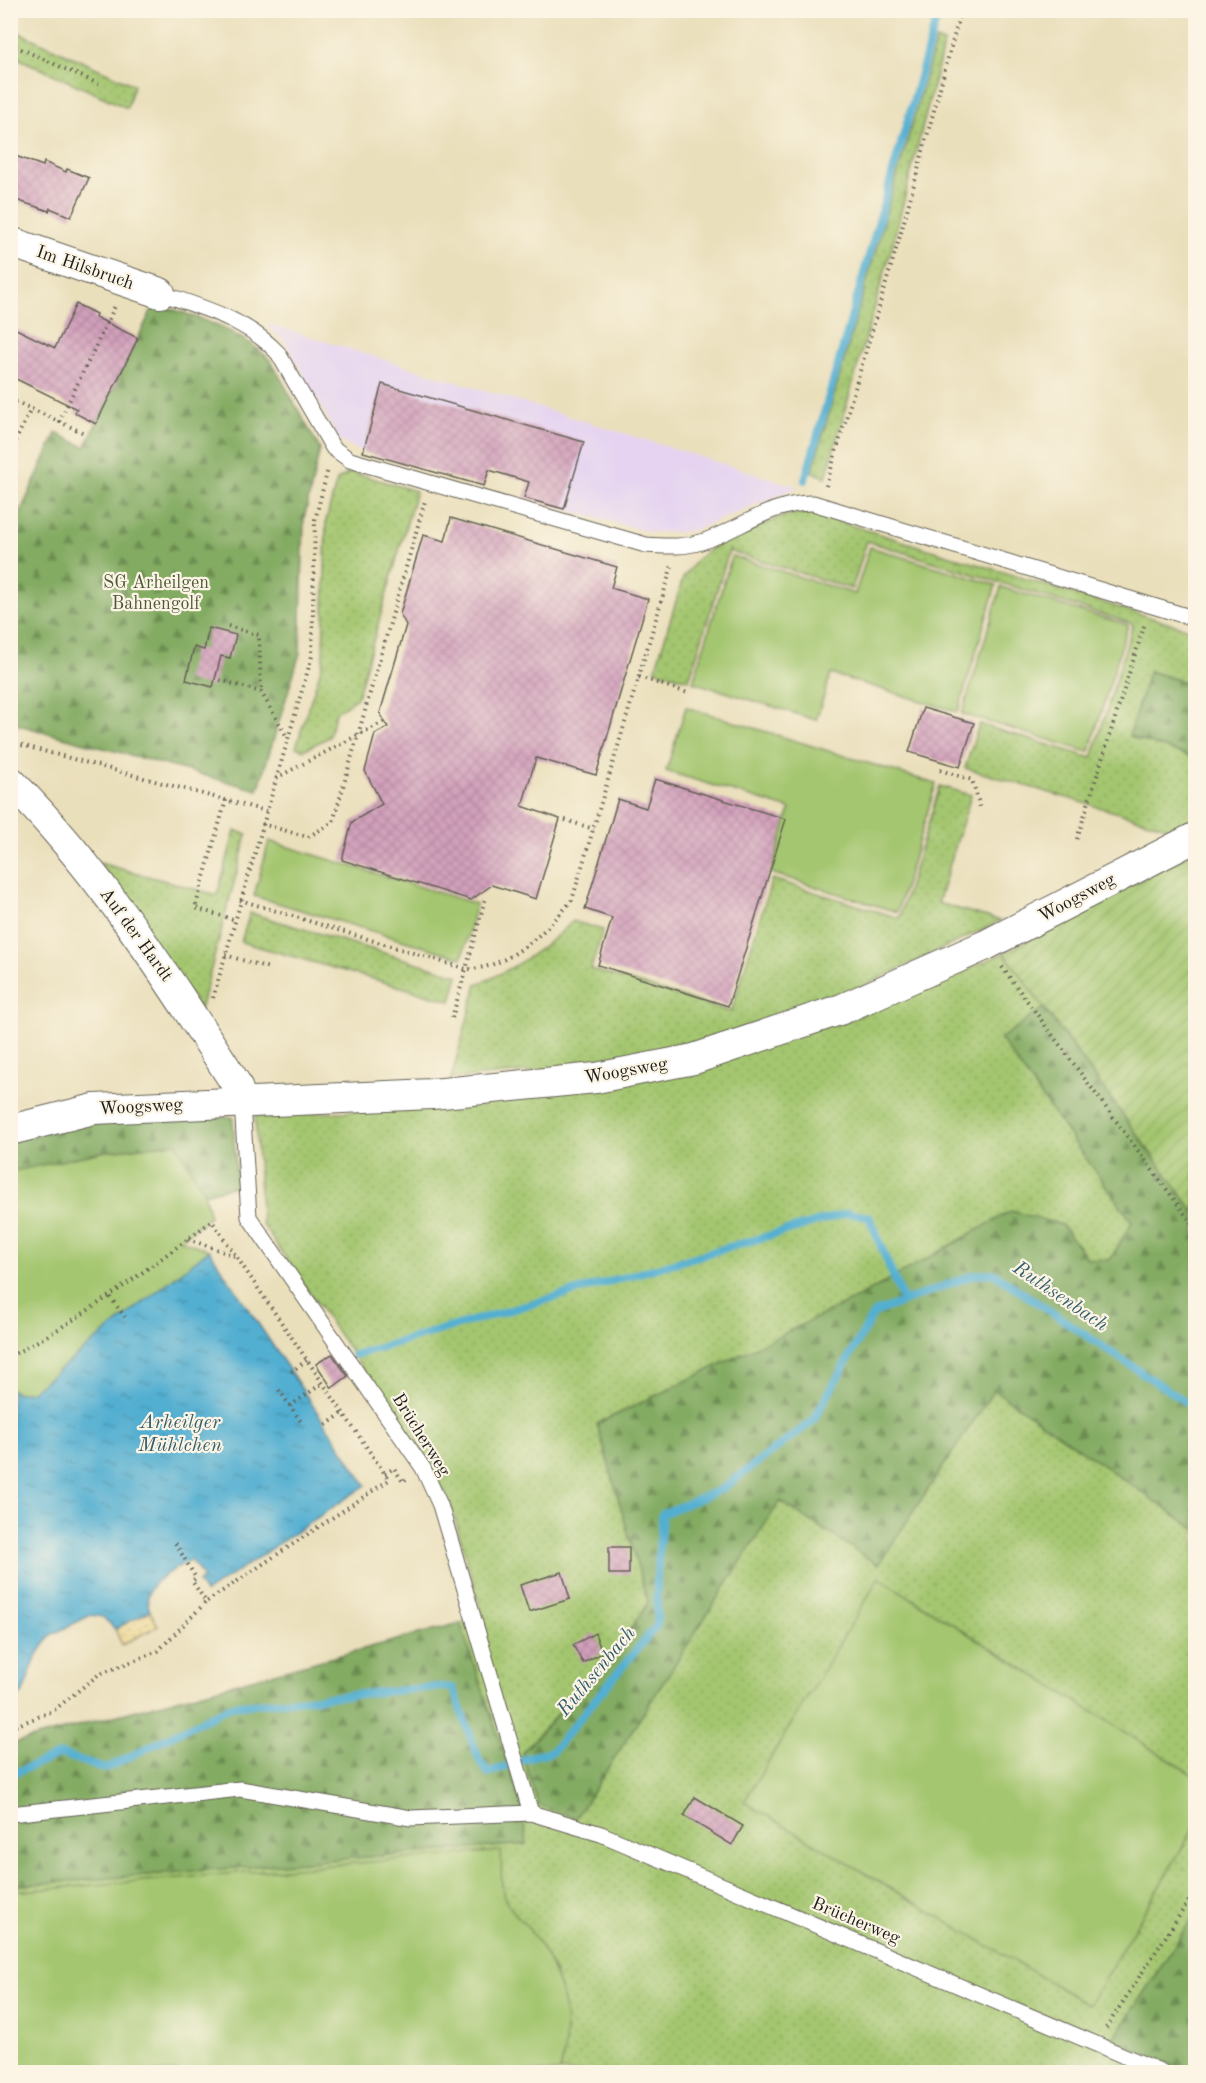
<svg xmlns="http://www.w3.org/2000/svg" width="1206" height="2083" font-family="'Old Standard TT',serif">
	<style>
		.built { fill: #e5d3f1 }
		.grass { fill: url(#grass-dots); stroke: #607146; stroke-width: 1.5 }
		.forest { fill: url(#forest-firs); stroke: #50643f; stroke-width: 1.5 }
		.sand { fill: url(#sand-dots); stroke: #857b5d; stroke-width: 1.5 }
		.park { fill: #a4c66f; stroke: #607146; stroke-width: 1.5 }
		.garden { fill: url(#garden-furrows); stroke: #607146; stroke-width: 1.5 }
		.water { fill: url(#water-ripples); stroke: #376676; stroke-width: 1.5 }
		.lines { fill: none; stroke-linecap: round; stroke-linejoin: round }
		.stream { stroke: #52afd1; stroke-width: 8 }
		.building { fill: url(#building-cross-hatch) }
		.service-casing { stroke: #646054; stroke-width: 17 }
		.minor-casing { stroke: #646054; stroke-width: 32 }
		.path { stroke: #646054; stroke-width: 4; stroke-dasharray: 1.5 4.5; stroke-linecap: butt }
		.service { stroke: #fff; stroke-width: 15 }
		.minor { stroke: #fff; stroke-width: 30 }
		.labels { text-anchor: middle; dominant-baseline: central; stroke-width: 4.5; stroke-linejoin: round; paint-order: stroke }
		.street-label { font-size: 18px; fill: #1c1c1c; stroke: #fcf5e5 }
		.park-label { font-size: 18px; fill: #4c5839; stroke: #fcf5e5 }
		.water-label { font-size: 20px; font-style: italic; fill: #345e6d; stroke: #fcf5e5 }
	</style>
	<defs>
		<pattern id="grass-dots" width="8" height="8" patternUnits="userSpaceOnUse" patternTransform="scale(1.5)"><rect width="8" height="8" fill="#a4c66f"/><path d="M2 2h.1M6 6h.1" fill="none" stroke="#8daa60" stroke-width="1.8" stroke-linecap="round"/></pattern>
		<pattern id="forest-firs" width="22" height="20" patternUnits="userSpaceOnUse" patternTransform="scale(1.5)"><rect width="22" height="20" fill="#83ab62"/><path d="M5 1l3.5 6h-7zM16 11l3.5 6h-7z" fill="#6a8a50"/></pattern>
		<pattern id="sand-dots" width="8" height="8" patternUnits="userSpaceOnUse" patternTransform="scale(1.5)"><rect width="8" height="8" fill="#eeda9e"/><path d="M2 2h.1M6 6h.1" fill="none" stroke="#ccba88" stroke-width="1.8" stroke-linecap="round"/></pattern>
		<pattern id="garden-furrows" width="10" height="10" patternUnits="userSpaceOnUse" patternTransform="scale(1.5)"><rect width="10" height="10" fill="#a4c66f"/><path d="M-1 1l2-2M0 10L10 0M9 11l2-2" fill="none" stroke="#8daa60"/></pattern>
		<pattern id="water-ripples" width="26" height="14" patternUnits="userSpaceOnUse" patternTransform="scale(1.5)"><rect width="26" height="14" fill="#52afd1"/><path d="M2 4q2-2 4 0t4 0M15 11q2-2 4 0t4 0" fill="none" stroke="#438ea9"/></pattern>
		<pattern id="building-cross-hatch" width="8" height="8" patternUnits="userSpaceOnUse" patternTransform="scale(1.5)"><rect width="8" height="8" fill="#d2a0bb"/><path d="M0 0l8 8M0 8l8-8" fill="none" stroke="#b489a0"/></pattern>
	</defs>
	<rect width="100%" height="100%" fill="#fcf5e5"/>
	<filter id="ink" filterUnits="userSpaceOnUse"><feTurbulence type="fractalNoise" baseFrequency=".0167" numOctaves="2"/><feDisplacementMap in="SourceGraphic" scale="12" xChannelSelector="R" yChannelSelector="G"/><feConvolveMatrix kernelMatrix="1 2 1 2 8 2 1 2 1" color-interpolation-filters="sRGB"/></filter>
	<filter id="wash" filterUnits="userSpaceOnUse"><feTurbulence type="fractalNoise" baseFrequency=".008" numOctaves="4" result="noise"/><feDisplacementMap in="SourceGraphic" scale="24" xChannelSelector="R" yChannelSelector="G"/><feGaussianBlur stdDeviation="1.35" result="paint"/><feColorMatrix in="noise" values="0 0 0 0 0 0 0 0 0 0 0 0 0 0 0 0 0 1.4 0 .05"/><feComposite in="paint" operator="in"/></filter>
	<g filter="url(#wash)">
		<rect width="100%" height="100%" fill="#eadfbb"/>
		<path class="built" d="M 265,323 L 798,487 L 699,528 L 681,532 L 650,532 L 564,509 L 583,442 L 382,384 L 363,452 L 340,441 L 286,343 Z"/>
		<g class="grass">
			<path d="M 11,29 L 134,85 L 127,108 L 11,55 Z"/>
			<path d="M 936,40 L 944,43 L 894,239 L 826,477 L 812,472 Z"/>
			<path d="M 351,472 L 416,491 L 357,698 L 336,712 L 329,737 L 304,750 L 296,747 L 323,662 L 326,521 L 337,480 Z"/>
			<path d="M 799,513 L 811,513 L 1195,631 L 1195,685 L 1149,671 L 1129,736 L 1195,758 L 1195,818 L 1173,829 L 965,768 L 979,724 L 1092,758 L 1133,624 L 867,541 L 852,589 L 729,551 L 689,680 L 655,670 L 683,578 L 698,558 L 715,546 L 783,516 Z"/>
			<path d="M 940,786 L 971,795 L 938,903 L 1001,921 L 838,998 L 691,1047 L 591,1066 L 451,1079 L 477,984 C 513,970 545,948 573,921 L 603,930 L 591,969 L 731,1012 L 772,879 L 899,918 Z"/>
			<path d="M 235,831 L 247,834 L 200,1010 L 100,863 L 217,895 Z"/>
			<path d="M 250,913 L 458,975 L 451,1001 L 241,942 Z"/>
			<path d="M 1004,953 L 1195,1213 L 1195,2072 L 11,2072 L 11,1744 L 483,1617 L 450,1502 L 426,1460 L 262,1224 L 255,1116 L 429,1108 L 845,1022 Z"/>
		</g>
		<g class="forest">
			<path d="M 155,303 C 196,318 240,328 271,361 L 320,449 L 304,519 L 300,653 L 258,790 L 11,723 L 11,533 L 56,433 L 85,447 Z"/>
			<path d="M 1149,671 L 1195,685 L 1195,758 L 1129,736 Z"/>
			<path d="M 1044,1008 L 1195,1213 L 1195,1529 L 994,1390 L 878,1565 L 780,1501 L 576,1818 L 538,1805 L 522,1753 L 615,1651 L 648,1603 L 597,1424 L 857,1298 L 1011,1211 L 1062,1225 L 1088,1259 L 1110,1260 L 1132,1222 L 1000,1039 Z"/>
			<path d="M 233,1117 L 237,1186 L 204,1194 L 176,1143 L 102,1152 L 11,1172 L 10,1141 L 98,1120 Z"/>
			<path d="M 460,1623 L 522,1806 L 527,1844 L 11,1886 L 11,1744 Z"/>
			<path d="M 1195,1914 L 1196,2072 L 1189,2072 L 1113,2040 Z"/>
		</g>
		<path class="sand" d="M 150,1611 L 158,1626 L 122,1645 L 115,1629 Z"/>
		<g class="park">
			<path d="M 870,547 L 996,585 L 958,712 L 831,674 L 816,720 L 693,682 L 732,556 L 855,594 Z"/>
			<path d="M 1001,587 L 1128,625 L 1089,752 L 962,714 Z"/>
			<path d="M 686,707 L 936,784 L 897,912 L 771,873 L 790,809 L 666,771 Z"/>
			<path d="M 269,841 L 476,904 L 462,958 L 254,896 Z"/>
			<path d="M 176,1143 L 204,1194 L 210,1216 L 181,1240 L 209,1250 L 31,1392 L 16,1393 L 10,1389 L 10,1172 L 102,1152 Z"/>
			<path d="M 879,1578 L 1195,1776 L 1195,1826 L 1089,2005 L 744,1802 Z"/>
			<path d="M 501,1851 C 502,1864 500,1884 504,1897 C 508,1908 522,1920 529,1929 C 562,1974 574,2018 560,2072 L 11,2072 L 11,1892 Z"/>
		</g>
		<path class="garden" d="M 1195,851 L 1195,1213 L 1004,953 Z"/>
		<path class="water" d="M 209,1250 L 366,1485 L 205,1593 L 198,1582 L 203,1578 L 191,1559 C 172,1572 138,1583 150,1611 L 115,1629 L 103,1617 L 91,1615 L 51,1635 L 36,1657 L 23,1692 L 11,1705 L 11,1389 L 16,1393 L 31,1392 Z"/>
		<g class="lines">
			<g class="stream">
				<path d="M 805,480 L 939,10"/>
				<path d="M 354,1355 L 848,1213 L 869,1217 L 903,1300"/>
				<path d="M 10,1775 L 61,1754 L 105,1769 L 231,1706 L 437,1687 L 453,1688 L 479,1760 L 488,1773 L 536,1755 L 552,1752 L 657,1625 L 657,1577 L 662,1514 L 722,1489 L 813,1421 L 874,1313 L 973,1275 L 993,1273 L 1196,1409"/>
			</g>
		</g>
		<g id="blocks">
			<g class="building">
				<path d="M 10,154 L 43,166 L 44,162 L 66,172 L 67,169 L 89,178 L 71,217 L 50,208 L 49,211 L 10,198 Z"/>
				<path d="M 76,304 L 96,314 L 95,317 L 138,338 L 96,424 L 75,413 L 77,409 L 10,376 L 10,326 L 55,348 Z"/>
				<path d="M 382,384 L 584,442 L 564,509 L 524,498 L 529,482 L 489,470 L 484,486 L 363,452 Z"/>
				<path d="M 451,518 L 617,567 L 611,588 L 648,599 L 596,775 L 536,758 L 522,806 L 560,819 L 536,899 L 492,885 L 471,900 L 342,860 L 352,822 L 382,804 L 365,771 L 375,734 L 388,727 L 380,713 L 406,625 L 400,614 L 423,535 L 445,541 Z"/>
				<path d="M 209,628 L 236,635 L 230,658 L 221,656 L 213,687 L 186,680 L 194,647 L 204,650 Z"/>
				<path d="M 923,708 L 974,723 L 960,767 L 909,752 Z"/>
				<path d="M 655,779 L 786,819 L 728,1006 L 598,965 L 612,918 L 585,909 L 618,799 L 646,808 Z"/>
				<path d="M 332,1354 L 348,1376 L 332,1388 L 316,1364 Z"/>
				<rect x="609" y="1547" width="20" height="27"/>
				<path d="M 562,1572 L 570,1599 L 529,1612 L 520,1585 Z"/>
				<path d="M 595,1633 L 602,1653 L 583,1663 L 573,1645 Z"/>
				<path d="M 695,1797 L 743,1826 L 732,1845 L 684,1816 Z"/>
			</g>
		</g>
	</g>
	<g filter="url(#ink)">
		<use href="#blocks" fill-opacity="0" stroke="#646054" stroke-width="1.5"/>
		<g class="lines">
			<defs>
				<g id="service">
					<path d="M 160,293 C 203,308 246,319 278,353 L 333,448 L 350,460 L 646,545 C 665,546 682,548 701,542 C 739,530 771,502 813,503 L 1196,619"/>
					<path d="M 242,1102 L 249,1217 L 423,1468 L 440,1505 L 531,1813"/>
					<path d="M 10,1814 L 240,1789 L 411,1818 L 531,1813 L 601,1834 L 1162,2072"/>
				</g>
				<g id="minor">
					<path d="M 10,242 L 160,293"/>
					<path d="M 10,781 C 100,871 168,978 236,1084 L 242,1102"/>
					<path d="M 10,1130 L 94,1109 L 432,1094 L 596,1078 L 694,1059 L 842,1009 L 986,945 L 1196,837"/>
				</g>
			</defs>
			<use href="#service" class="service-casing"/>
			<use href="#minor" class="minor-casing"/>
			<g class="path">
				<path d="M 10,44 L 103,86"/>
				<path d="M 10,399 L 86,434"/>
				<path d="M 59,422 L 115,306"/>
				<path d="M 10,452 L 31,409"/>
				<path d="M 826,486 L 902,229 L 961,10"/>
				<path d="M 228,626 L 259,635 L 261,692"/>
				<path d="M 639,677 L 688,693"/>
				<path d="M 220,680 L 261,692 L 287,737"/>
				<path d="M 10,742 L 266,811"/>
				<path d="M 940,770 L 972,780 L 981,810"/>
				<path d="M 276,778 L 385,721"/>
				<path d="M 226,800 L 195,908 L 235,920"/>
				<path d="M 565,820 L 594,829"/>
				<path d="M 262,824 L 308,837 L 333,822 L 425,501"/>
				<path d="M 1077,839 L 1145,623"/>
				<path d="M 240,900 L 466,969 L 486,896"/>
				<path d="M 225,955 L 269,968"/>
				<path d="M 1002,967 L 1196,1229"/>
				<path d="M 213,998 L 312,656 L 315,520 L 328,469"/>
				<path d="M 452,1018 L 466,969 C 507,970 548,930 572,900 L 672,565"/>
				<path d="M 188,1239 L 235,1256"/>
				<path d="M 110,1297 L 125,1317"/>
				<path d="M 10,1356 C 83,1319 147,1269 212,1221 L 389,1480 L 206,1602 L 192,1581 L 196,1578 L 174,1541"/>
				<path d="M 291,1372 L 307,1360"/>
				<path d="M 279,1390 L 302,1423"/>
				<path d="M 290,1406 L 323,1383"/>
				<path d="M 326,1425 L 343,1413"/>
				<path d="M 385,1474 L 394,1468 L 403,1482 L 407,1478"/>
				<path d="M 10,1728 L 53,1711 L 98,1675 L 158,1651 L 206,1602"/>
				<path d="M 1106,2028 L 1196,1890"/>
			</g>
			<use href="#service" class="service"/>
			<use href="#minor" class="minor"/>
		</g>
	</g>
	<g class="labels">
		<g class="street-label">
			<text transform="translate(85 268) rotate(19)">Im Hilsbruch</text>
			<text transform="translate(1077 898) rotate(-28)">Woogsweg</text>
			<text transform="translate(136 935) rotate(54)">Auf der Hardt</text>
			<text transform="translate(626 1071) rotate(-10)">Woogsweg</text>
			<text transform="translate(141 1107) rotate(-3)">Woogsweg</text>
			<text transform="translate(421 1435) rotate(58)">Brücherweg</text>
			<text transform="translate(856 1921) rotate(23)">Brücherweg</text>
		</g>
		<g class="park-label">
			<text x="156" y="583">SG Arheilgen<tspan x="156" dy="21">Bahnengolf</tspan></text>
		</g>
		<g class="water-label">
			<text transform="translate(1060 1297) rotate(34)">Ruthsenbach</text>
			<text x="180" y="1423">Arheilger<tspan x="180" dy="23">Mühlchen</tspan></text>
			<text transform="translate(597 1672) rotate(-50)">Ruthsenbach</text>
		</g>
	</g>
	<rect width="1206" height="2083" fill="none" stroke="#fcf5e5" stroke-width="36"/>
</svg>
